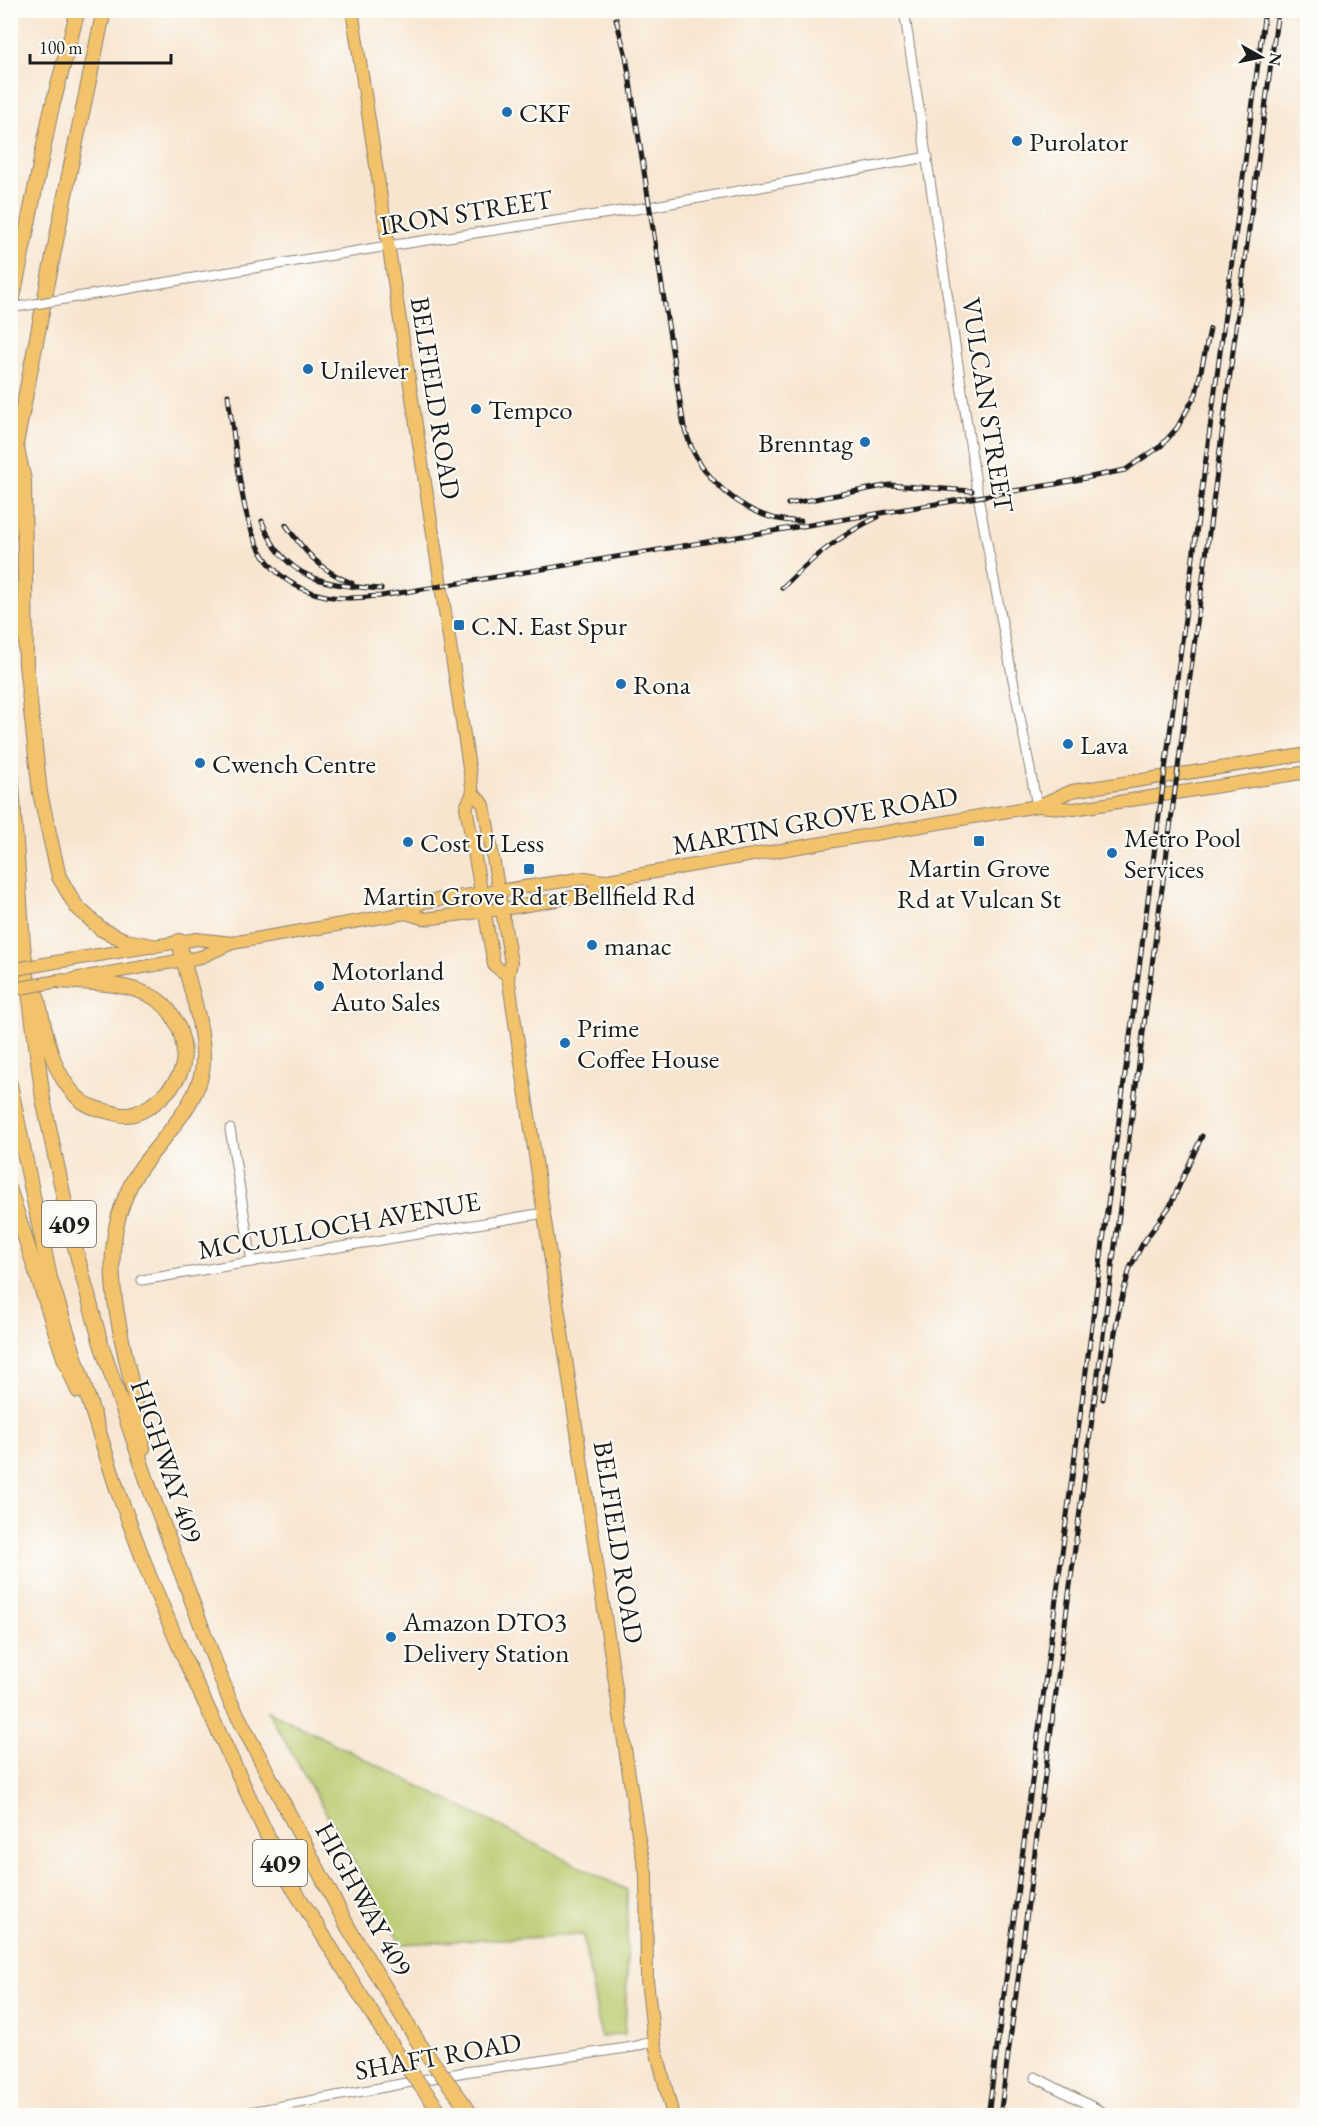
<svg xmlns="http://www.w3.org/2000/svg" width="1318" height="2126" font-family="'EB Garamond',serif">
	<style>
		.grass { fill: #b8ca6e; stroke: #6a7345; stroke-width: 1.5 }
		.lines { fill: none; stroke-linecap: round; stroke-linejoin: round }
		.minor-casing { stroke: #8a8076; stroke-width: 11 }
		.major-casing { stroke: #8a8076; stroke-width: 14 }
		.highway-casing { stroke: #8a8076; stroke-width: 16 }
		.minor { stroke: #fff; stroke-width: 9 }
		.major { stroke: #f2c36a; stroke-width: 12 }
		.highway { stroke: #f2c36a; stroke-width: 14 }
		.rail-casing { stroke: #1c1c1c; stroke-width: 5 }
		.rail { stroke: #fdfcf7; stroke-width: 3; stroke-dasharray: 9; stroke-linecap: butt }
		.minor-bridge-casing { stroke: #8a8076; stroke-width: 11; stroke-linecap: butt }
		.major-bridge-casing { stroke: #8a8076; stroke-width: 14; stroke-linecap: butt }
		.highway-bridge-casing { stroke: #8a8076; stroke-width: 16; stroke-linecap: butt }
		.minor-bridge { stroke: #fff; stroke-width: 9 }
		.major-bridge { stroke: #f2c36a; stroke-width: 12 }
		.highway-bridge { stroke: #f2c36a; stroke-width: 14 }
		.poi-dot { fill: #1f6fb2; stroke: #fdfcf7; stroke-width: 2 }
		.labels { text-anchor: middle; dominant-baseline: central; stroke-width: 4.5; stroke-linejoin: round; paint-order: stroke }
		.shield { fill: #fdfcf7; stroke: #605f5e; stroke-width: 1.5 }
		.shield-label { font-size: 26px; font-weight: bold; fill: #1c1c1c }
		.poi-label { font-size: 27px; fill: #1c1c1c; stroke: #fdfcf7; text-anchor: start }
		.street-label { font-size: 27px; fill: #1c1c1c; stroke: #fdfcf7 }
	</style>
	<rect width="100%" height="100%" fill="#fdfcf7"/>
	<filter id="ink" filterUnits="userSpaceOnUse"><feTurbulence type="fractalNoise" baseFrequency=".0167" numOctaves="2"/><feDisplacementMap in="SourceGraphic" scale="12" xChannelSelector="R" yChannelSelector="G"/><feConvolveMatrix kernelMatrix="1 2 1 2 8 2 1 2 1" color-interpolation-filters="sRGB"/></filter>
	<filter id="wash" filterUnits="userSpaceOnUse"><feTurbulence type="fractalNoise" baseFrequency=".008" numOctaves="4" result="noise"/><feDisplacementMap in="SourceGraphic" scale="24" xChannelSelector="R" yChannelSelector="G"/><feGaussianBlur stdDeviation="1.35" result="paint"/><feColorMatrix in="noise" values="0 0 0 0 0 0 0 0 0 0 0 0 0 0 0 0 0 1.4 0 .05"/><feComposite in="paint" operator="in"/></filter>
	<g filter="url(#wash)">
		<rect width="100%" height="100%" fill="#f7e5d0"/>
		<path class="grass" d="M 267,1710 L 627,1890 L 627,1975 L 625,2034 L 601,2037 L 583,1935 L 401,1944 Z"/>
	</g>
	<g filter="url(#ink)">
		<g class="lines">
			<defs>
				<g id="minor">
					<path d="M 904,10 L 978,496 L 1037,806"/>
					<path d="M 83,296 L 388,246 L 649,207 L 928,157"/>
					<path d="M 230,1129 L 252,1262"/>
					<path d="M 142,1280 L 544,1213"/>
					<path d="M 1035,2077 L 1110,2116"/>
					<path d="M 229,2116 L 465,2072 L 633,2047 L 654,2041"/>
				</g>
				<g id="major">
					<path d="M 352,10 L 473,793 L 484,805 L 511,963 L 508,976 L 523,1076 L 638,1834 L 646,1874 L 647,1980 L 654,2041 L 673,2116"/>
					<path d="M 473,793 L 466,807 L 494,965 L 508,976"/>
					<path d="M 1038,806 L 1074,809 L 1308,772"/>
					<path d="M 406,913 L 425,919 L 516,907 L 590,894 L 602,881"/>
					<path d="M 56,962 L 197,939 L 232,943 L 255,939 L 406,913 L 423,902 L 585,878 L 602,881 L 1037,806 L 1072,791 L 1308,754"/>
					<path d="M 74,979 L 201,957 L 232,943"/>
				</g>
				<g id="highway">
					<path d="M 10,312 L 51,111 L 78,10"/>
					<path d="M 16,444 L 24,480 L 26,665 L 40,793 L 59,877 L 76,906 L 101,929 L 126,941 L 153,946"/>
					<path d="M 10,532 L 16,444 L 70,170 L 104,10"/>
					<path d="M 10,756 L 23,945 L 43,1099 L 72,1236 L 101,1344 L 152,1495 L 229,1699 L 348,1927 L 420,2045"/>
					<path d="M 37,996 C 46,1031 50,1071 77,1097 C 85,1105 99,1110 110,1112 C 114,1113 119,1115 124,1115 C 146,1116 179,1086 183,1064 C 187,1039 175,1009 153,997 C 125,982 89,983 58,981"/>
					<path d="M 10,1084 L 50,1278 L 118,1492 L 149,1575 L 185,1660 L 287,1878 L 398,2055"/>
					<path d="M 10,1191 L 64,1358 L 78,1391"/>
					<path d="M 143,1448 C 139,1427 136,1406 132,1386 C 120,1330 103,1272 119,1215 C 123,1202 130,1185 137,1173 C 159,1141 202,1102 203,1062 C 204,1021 187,981 179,941"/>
					<path d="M 464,2104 L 472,2116"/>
				</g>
			</defs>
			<use href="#minor" class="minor-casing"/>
			<use href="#major" class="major-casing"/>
			<use href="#highway" class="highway-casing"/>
			<use href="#minor" class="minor"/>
			<use href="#major" class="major"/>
			<use href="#highway" class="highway"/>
			<defs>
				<g id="rail">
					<path d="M 616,19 L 626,56 L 684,427 C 687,435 690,445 694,453 C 715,491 756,523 801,521"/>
					<path d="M 228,395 C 231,419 235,443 238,467 C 246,526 258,583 326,596 C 344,600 362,597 381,596 L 1056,484 L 1125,470 L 1161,446 L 1177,428 L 1196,394 L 1210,329"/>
					<path d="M 788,504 L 890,485 L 972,491"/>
					<path d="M 262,521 C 284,580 325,585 381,589"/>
					<path d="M 286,525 C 303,550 322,572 352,583"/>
					<path d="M 782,588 C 811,559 840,535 878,517"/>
					<path d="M 1103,1399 L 1120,1305 L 1130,1268 L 1143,1243 L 1170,1206 L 1202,1136"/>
					<path d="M 988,2116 L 1265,10"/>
					<path d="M 1000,2116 L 1278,10"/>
				</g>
			</defs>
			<use href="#rail" class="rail-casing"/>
			<use href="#rail" class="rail"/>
			<defs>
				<path id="minor-bridge" d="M 10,308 L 83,296"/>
				<g id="major-bridge">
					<path d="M 10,970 L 56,962"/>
					<path d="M 10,990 L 58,981"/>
				</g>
				<g id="highway-bridge">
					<path d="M 420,2045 L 464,2104"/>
					<path d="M 398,2055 L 441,2113"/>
				</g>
			</defs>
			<use href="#minor-bridge" class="minor-bridge-casing"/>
			<use href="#major-bridge" class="major-bridge-casing"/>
			<use href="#highway-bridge" class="highway-bridge-casing"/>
			<use href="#minor-bridge" class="minor-bridge"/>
			<use href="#major-bridge" class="major-bridge"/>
			<use href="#highway-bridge" class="highway-bridge"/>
		</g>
	</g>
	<g class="poi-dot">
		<circle cx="507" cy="112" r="6"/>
		<circle cx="1017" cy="141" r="6"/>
		<circle cx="308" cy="369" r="6"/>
		<circle cx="476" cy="409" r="6"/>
		<circle cx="865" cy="442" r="6"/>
		<rect x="453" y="619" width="12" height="12" rx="3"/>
		<circle cx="621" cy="684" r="6"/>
		<circle cx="1068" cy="744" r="6"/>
		<circle cx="200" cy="763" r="6"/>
		<rect x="973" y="835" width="12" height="12" rx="3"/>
		<circle cx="408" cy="842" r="6"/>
		<circle cx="1112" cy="853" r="6"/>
		<rect x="523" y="863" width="12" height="12" rx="3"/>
		<circle cx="592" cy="945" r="6"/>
		<circle cx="319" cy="986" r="6"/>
		<circle cx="565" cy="1043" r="6"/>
		<circle cx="391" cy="1637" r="6"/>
	</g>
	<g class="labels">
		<g class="shield">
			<rect x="42" y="1201" width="54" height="46" rx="4.5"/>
			<rect x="253" y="1840" width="54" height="46" rx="4.5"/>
		</g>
		<g class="shield-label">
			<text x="69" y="1224">409</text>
			<text x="280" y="1863">409</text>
		</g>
		<g class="poi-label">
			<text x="519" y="112">CKF</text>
			<text x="1029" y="141">Purolator</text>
			<text x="320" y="369">Unilever</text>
			<text x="488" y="409">Tempco</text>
			<text x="853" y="442" text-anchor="end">Brenntag</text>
			<text x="471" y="625">C.N. East Spur</text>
			<text x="633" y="684">Rona</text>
			<text x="1080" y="744">Lava</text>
			<text x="212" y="763">Cwench Centre</text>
			<text x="1124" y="837">Metro Pool<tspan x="1124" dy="31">Services</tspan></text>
			<text x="420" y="842">Cost U Less</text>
			<text x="979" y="867" text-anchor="middle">Martin Grove<tspan x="979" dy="31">Rd at Vulcan St</tspan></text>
			<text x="529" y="895" text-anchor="middle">Martin Grove Rd at Bellfield Rd</text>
			<text x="604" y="945">manac</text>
			<text x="331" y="970">Motorland<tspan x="331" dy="31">Auto Sales</tspan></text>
			<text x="577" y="1027">Prime<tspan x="577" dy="31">Coffee House</tspan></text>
			<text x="403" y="1621">Amazon DTO3<tspan x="403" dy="31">Delivery Station</tspan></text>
		</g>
		<g class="street-label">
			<text transform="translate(466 212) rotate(-9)">IRON STREET</text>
			<text transform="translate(436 398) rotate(81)">BELFIELD ROAD</text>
			<text transform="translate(988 405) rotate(81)">VULCAN STREET</text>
			<text transform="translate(815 820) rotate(-10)">MARTIN GROVE ROAD</text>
			<text transform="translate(339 1225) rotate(-10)">MCCULLOCH AVENUE</text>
			<text transform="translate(167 1461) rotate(71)">HIGHWAY 409</text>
			<text transform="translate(619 1542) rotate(81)">BELFIELD ROAD</text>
			<text transform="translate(364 1899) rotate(61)">HIGHWAY 409</text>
			<text transform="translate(438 2056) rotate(-10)">SHAFT ROAD</text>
		</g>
	</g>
	<rect width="1318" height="2126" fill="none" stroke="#fdfcf7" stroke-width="36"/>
	<g transform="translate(1261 57) rotate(99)" stroke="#fdfcf7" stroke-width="4.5" paint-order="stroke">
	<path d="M0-4.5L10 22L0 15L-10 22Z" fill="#1c1c1c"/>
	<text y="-9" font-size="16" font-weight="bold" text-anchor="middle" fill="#1c1c1c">N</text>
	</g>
	<path d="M30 54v9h141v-9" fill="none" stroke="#1c1c1c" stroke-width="3"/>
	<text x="39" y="54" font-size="18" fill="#1c1c1c" stroke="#fdfcf7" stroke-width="4.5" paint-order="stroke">100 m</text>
</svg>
